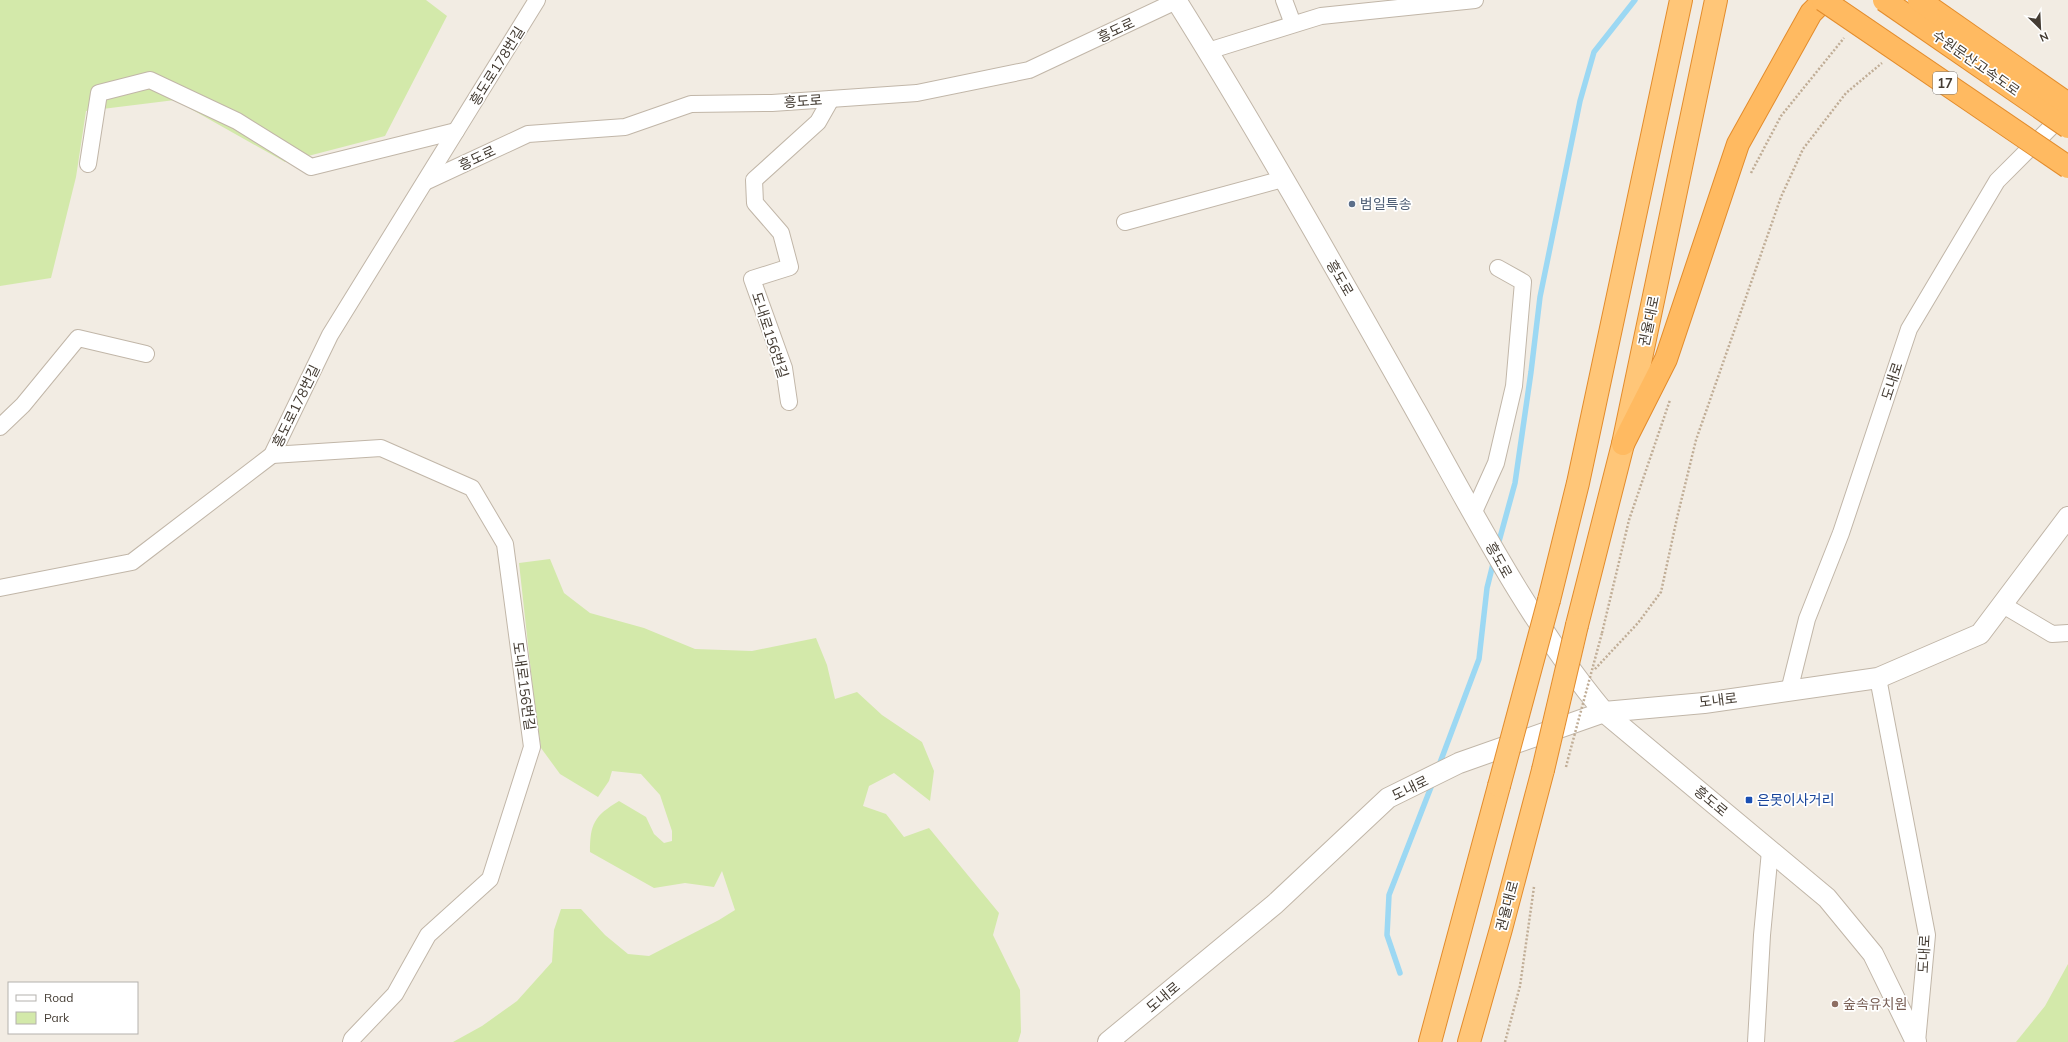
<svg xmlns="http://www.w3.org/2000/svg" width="2068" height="1042" font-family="Mulish,'Noto Sans KR',sans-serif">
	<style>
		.green { fill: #d3e9aa }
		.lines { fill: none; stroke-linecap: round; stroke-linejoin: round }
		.stream { stroke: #9cd8f3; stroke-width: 5.5 }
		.minor-casing { stroke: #c1b6a8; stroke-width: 18 }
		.tertiary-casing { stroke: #c1b6a8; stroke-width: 22 }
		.trunk-casing { stroke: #e38c2c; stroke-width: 24 }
		.motorway-casing { stroke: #e38c2c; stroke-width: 24 }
		.path { stroke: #c0ad96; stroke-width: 2.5; stroke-dasharray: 2 2; stroke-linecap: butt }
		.minor { stroke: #fff; stroke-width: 16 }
		.tertiary { stroke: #fff; stroke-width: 20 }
		.trunk { stroke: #ffc678; stroke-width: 22 }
		.motorway { stroke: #ffba61; stroke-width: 22 }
		.trunk-bridge-casing { stroke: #e38c2c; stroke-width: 24; stroke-linecap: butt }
		.motorway-bridge-casing { stroke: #e38c2c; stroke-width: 24; stroke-linecap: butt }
		.path-bridge { stroke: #c0ad96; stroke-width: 2.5; stroke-dasharray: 2 2; stroke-linecap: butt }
		.trunk-bridge { stroke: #ffc678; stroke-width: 22 }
		.motorway-bridge { stroke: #ffba61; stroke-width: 22 }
		.service-dot { fill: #5c6f8a; stroke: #fff; stroke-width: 1.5 }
		.transit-dot { fill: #1a4fb4; stroke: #fff; stroke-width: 1.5 }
		.education-dot { fill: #8d6e63; stroke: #fff; stroke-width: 1.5 }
		.labels { text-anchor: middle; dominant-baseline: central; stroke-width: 3.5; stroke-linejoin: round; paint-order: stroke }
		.shield { fill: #fff; stroke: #7c7670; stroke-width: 1 }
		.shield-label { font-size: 13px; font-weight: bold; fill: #443c33 }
		.street-label { font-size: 14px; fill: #443c33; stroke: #fff }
		.service-label { font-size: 14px; fill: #4e5e75; stroke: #fff; text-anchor: start }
		.transit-label { font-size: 14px; fill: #164399; stroke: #fff; text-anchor: start }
		.education-label { font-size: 14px; fill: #785e54; stroke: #fff; text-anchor: start }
	</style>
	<rect width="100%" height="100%" fill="#f2ece3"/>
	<g class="green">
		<path d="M 0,0 L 426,0 L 447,16 L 385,136 L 285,162 L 175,100 L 86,111 L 76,177 L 51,278 L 0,286 Z"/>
		<path d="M 550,559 L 564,593 L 590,613 L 644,628 L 695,649 L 752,651 L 816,638 L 827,665 L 835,699 L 857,692 L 882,715 L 922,742 L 934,771 L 930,801 L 894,773 L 869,786 L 863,806 L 886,814 L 904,837 L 929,828 L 999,913 L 993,935 L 1020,990 L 1021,1032 L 1018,1042 L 453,1042 L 482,1026 L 517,1001 L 552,962 L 554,930 L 561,909 L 581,909 L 605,935 L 628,954 L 649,956 L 719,920 L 735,910 L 722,871 L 714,887 L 685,883 L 654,888 L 590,852 C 590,824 594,816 619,801 L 646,817 L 654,834 L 664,843 L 672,841 L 672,831 L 660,795 L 641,774 L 612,771 L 609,781 L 598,797 L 560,774 L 541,748 L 533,690 L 519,563 Z"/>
		<path d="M 2068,964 L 2068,1042 L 2016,1042 L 2045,1006 Z"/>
	</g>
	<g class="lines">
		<g class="stream">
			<path d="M 1498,545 L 1515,483 L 1531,372 L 1540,297 L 1580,101 L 1594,52 L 1635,0"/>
			<path d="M 1438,768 L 1479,659 L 1487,588 L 1494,560"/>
			<path d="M 1400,973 L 1387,935 L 1389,895 L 1433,782"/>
		</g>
		<defs>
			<g id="minor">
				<path d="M 1284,0 L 1293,24"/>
				<path d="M 1208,51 L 1321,16 L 1475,0"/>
				<path d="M 88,164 L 99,93 L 150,80 L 237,121 L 311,167 L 456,131"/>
				<path d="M 427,181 L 528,134 L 625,127 L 691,104 L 772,103 L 917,93 L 1029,70 L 1176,1"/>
				<path d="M 1125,222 L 1283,179"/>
				<path d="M 789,402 L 784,368 L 752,279 L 790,267 L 781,233 L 755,203 L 754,180 L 818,122 L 831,99"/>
				<path d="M 0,427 L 23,405 L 78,338 L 146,354"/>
				<path d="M 272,455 L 381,448 L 472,488 L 505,544 L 532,747 L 490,879 L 428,935 L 395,994 L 352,1039 L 351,1042"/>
				<path d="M 1473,514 L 1496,463 L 1514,386 L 1523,282 L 1498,268"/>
				<path d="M 0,588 L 132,562 L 272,455 L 330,335 L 537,0"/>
				<path d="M 2003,605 L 2052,634 L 2068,633"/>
				<path d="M 1878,678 L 1927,935 L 1917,1042"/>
				<path d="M 1789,691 L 1807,619 L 1841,533 L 1909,329 L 1997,181 L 2065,113"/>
				<path d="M 1756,1042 L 1762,935 L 1770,851"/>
			</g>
			<g id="tertiary">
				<path d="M 1176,0 C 1260,134 1338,273 1416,411 C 1474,514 1528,621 1604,712 L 1827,898 L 1873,954 L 1916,1042"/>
				<path d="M 1108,1042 L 1275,904 L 1388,798 L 1459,763 L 1604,712 L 1704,703 L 1878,678 L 1980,634 L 2068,517"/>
			</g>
			<g id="trunk">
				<path d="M 1549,600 L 1578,483 L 1681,0"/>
				<path d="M 1577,625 L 1623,444 L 1716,0"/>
				<path d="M 1430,1042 L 1499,786"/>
				<path d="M 1469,1042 L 1501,929 L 1543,770"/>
			</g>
			<path id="motorway" d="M 1623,444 L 1666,359 L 1738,144 L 1811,13 L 1824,0"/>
		</defs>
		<use href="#minor" class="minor-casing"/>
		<use href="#tertiary" class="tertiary-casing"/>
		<use href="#trunk" class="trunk-casing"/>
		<use href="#motorway" class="motorway-casing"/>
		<g class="path">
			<path d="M 1751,173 L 1781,116 L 1844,38"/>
			<path d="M 1602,633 L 1629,520 L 1670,400"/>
			<path d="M 1595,669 L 1638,623 L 1661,592 L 1677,518 L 1696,440 L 1781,197 L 1803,149 L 1846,93 L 1882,63"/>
			<path d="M 1566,767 L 1568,759"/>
			<path d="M 1505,1042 L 1520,986 L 1534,887"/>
		</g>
		<use href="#minor" class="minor"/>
		<use href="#tertiary" class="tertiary"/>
		<use href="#trunk" class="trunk"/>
		<use href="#motorway" class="motorway"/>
		<defs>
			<g id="trunk-bridge">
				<path d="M 1543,770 L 1577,625"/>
				<path d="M 1499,786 L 1549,600"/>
			</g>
			<g id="motorway-bridge">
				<path d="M 1823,0 L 2068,167"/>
				<path d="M 1884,0 L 2068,127"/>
				<path d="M 1919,0 L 2068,104"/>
			</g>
		</defs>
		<use href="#trunk-bridge" class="trunk-bridge-casing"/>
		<use href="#motorway-bridge" class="motorway-bridge-casing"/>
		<path class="path-bridge" d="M 1568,759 L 1602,633"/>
		<use href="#trunk-bridge" class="trunk-bridge"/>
		<use href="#motorway-bridge" class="motorway-bridge"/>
	</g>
	<circle class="service-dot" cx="1352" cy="204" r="4"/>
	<rect class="transit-dot" x="1745" y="796" width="8" height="8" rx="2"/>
	<circle class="education-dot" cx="1835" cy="1004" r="4"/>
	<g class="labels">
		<rect class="shield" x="1933" y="72" width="24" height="22" rx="3"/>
		<g class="shield-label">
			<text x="1945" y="83">17</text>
		</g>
		<g class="street-label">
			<text transform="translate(1116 30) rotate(-25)">흥도로</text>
			<text transform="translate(1976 63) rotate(35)">수원문산고속도로</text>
			<text transform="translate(497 66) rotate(-58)">흥도로178번길</text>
			<text transform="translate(803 101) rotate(-4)">흥도로</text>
			<text transform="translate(477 158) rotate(-25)">흥도로</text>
			<text transform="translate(1340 278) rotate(60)">흥도로</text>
			<text transform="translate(1649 321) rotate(-78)">권율대로</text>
			<text transform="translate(770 335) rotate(72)">도내로156번길</text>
			<text transform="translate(1892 381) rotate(-72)">도내로</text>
			<text transform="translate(296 406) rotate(-64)">흥도로178번길</text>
			<text transform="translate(1499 560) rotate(61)">흥도로</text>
			<text transform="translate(524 686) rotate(82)">도내로156번길</text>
			<text transform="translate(1718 700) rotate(-7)">도내로</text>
			<text transform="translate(1410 788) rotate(-26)">도내로</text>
			<text transform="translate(1711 801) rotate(40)">흥도로</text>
			<text transform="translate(1507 906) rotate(-75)">권율대로</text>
			<text transform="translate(1924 954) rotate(-87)">도내로</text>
			<text transform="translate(1163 997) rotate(-40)">도내로</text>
		</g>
		<g class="service-label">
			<text x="1360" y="204">범일특송</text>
		</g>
		<g class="transit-label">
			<text x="1757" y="800">은못이사거리</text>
		</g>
		<g class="education-label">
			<text x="1843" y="1004">숲속유치원</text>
		</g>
	</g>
	<rect x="8" y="982" width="130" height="52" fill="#ffffff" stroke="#b4b1ad"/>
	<rect x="16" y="995" width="20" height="6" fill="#ffffff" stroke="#b4b1ad"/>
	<text x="44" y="1002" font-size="12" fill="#443c33">Road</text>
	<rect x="16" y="1012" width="20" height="12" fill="#d3e9aa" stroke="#b4b1ad"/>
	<text x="44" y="1022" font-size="12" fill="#443c33">Park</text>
	<g transform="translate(2040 28) rotate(156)" stroke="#ffffff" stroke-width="3" paint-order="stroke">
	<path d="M0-3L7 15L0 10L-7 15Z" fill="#443c33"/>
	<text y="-6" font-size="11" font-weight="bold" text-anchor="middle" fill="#443c33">N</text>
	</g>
</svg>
